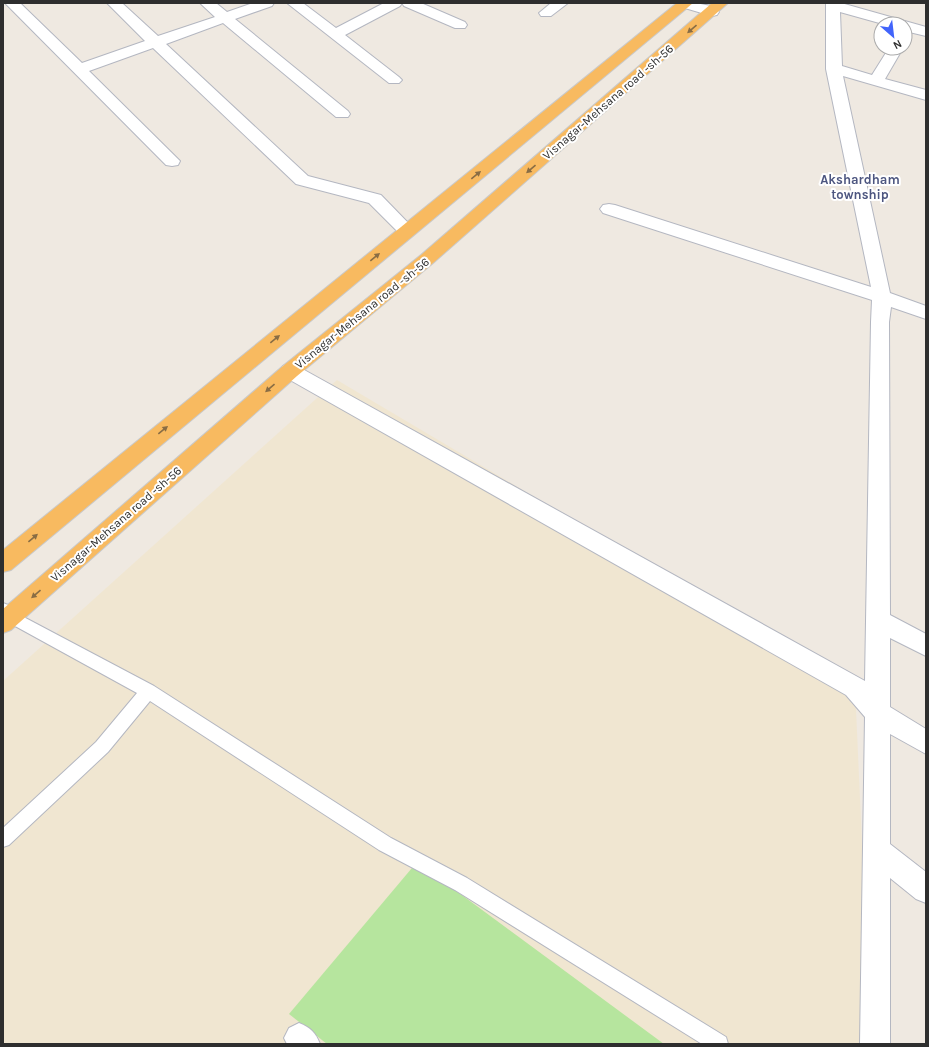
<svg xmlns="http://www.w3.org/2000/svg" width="929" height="1047" font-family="Karla,sans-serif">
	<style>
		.education { fill: #f0e6d1 }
		.green { fill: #b6e59e }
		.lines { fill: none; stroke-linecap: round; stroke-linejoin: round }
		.service-casing { stroke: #b4b7c1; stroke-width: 2 }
		.minor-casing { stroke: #b4b7c1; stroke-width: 2 }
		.trunk-casing { stroke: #c9c9c9; stroke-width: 2 }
		.service { fill: #fff; fill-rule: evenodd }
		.minor { fill: #fff; fill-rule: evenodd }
		.trunk { fill: #f8ba60; fill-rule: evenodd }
		.oneway { fill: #896d44 }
		.labels { text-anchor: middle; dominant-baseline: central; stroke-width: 4; stroke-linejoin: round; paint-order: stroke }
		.street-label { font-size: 12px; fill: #2e2e2e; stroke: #fff }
		.far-district-label { font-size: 13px; font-weight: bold; fill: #4d5680; stroke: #fff }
	</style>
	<rect width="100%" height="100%" fill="#efe9e1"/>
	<path class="education" d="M 337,380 L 855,687 L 871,1044 L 3,1044 L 3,681 Z"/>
	<path class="green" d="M 417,862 L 664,1044 L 327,1044 L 289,1014 Z"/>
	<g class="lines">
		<defs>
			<path id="service" d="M 3,603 L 8,605 L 16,613 L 154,686 L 391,838 L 467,878 L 726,1037 L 728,1044 L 702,1044 L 455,890 L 379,850 L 150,701 L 108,752 L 9,845 L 3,847 L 3,828 L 96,742 L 137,693 L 6,621 L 3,619 Z"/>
			<g id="minor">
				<path d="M 5,3 L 20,3 L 82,63 L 145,41 L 107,3 L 122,3 L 158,36 L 215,17 L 200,3 L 216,3 L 227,12 L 253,3 L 274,3 L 272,6 L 235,19 L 348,111 L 350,114 L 348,117 L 336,117 L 223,23 L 166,44 L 308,176 L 381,195 L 416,231 L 413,235 L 407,237 L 401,235 L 369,203 L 296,184 L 153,48 L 89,71 L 180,161 L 178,165 L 172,166 L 166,165 Z"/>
				<path d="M 287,3 L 303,3 L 336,28 L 384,3 L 421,3 L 465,22 L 467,25 L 465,28 L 455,28 L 404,6 L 402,3 L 400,6 L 345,35 L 399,77 L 402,80 L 399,83 L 389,83 Z"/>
				<path d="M 551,3 L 568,3 L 551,16 L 541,16 L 539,13 Z"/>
				<path d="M 676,3 C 687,3 712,2 719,12 L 717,15 L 712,16 L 678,6 Z"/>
				<path d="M 826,3 L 841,3 L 926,27 L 926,36 L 905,31 L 905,24 L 883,24 L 840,12 L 842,66 L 872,75 L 889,48 L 903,48 L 885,79 L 926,90 L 926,100 L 843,76 L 890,293 L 926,306 L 926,319 L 891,307 L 889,322 L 890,615 L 926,634 L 926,656 L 890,638 L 890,707 L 926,729 L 926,754 L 890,734 L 890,844 L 926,872 L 926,903 L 916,899 L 890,878 L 890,1044 L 860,1044 L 865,717 L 846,695 L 283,376 L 280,371 L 283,366 L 290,364 L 297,366 L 865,681 L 871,322 L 872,300 L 603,213 L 600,209 L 603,205 L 609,204 L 615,205 L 871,287 L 826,69 Z"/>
				<path d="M 299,1023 C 311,1028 315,1032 320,1044 L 287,1044 L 284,1038 L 289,1028 Z"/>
			</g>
			<g id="trunk">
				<path d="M 677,3 L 693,3 L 11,570 L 3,572 L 3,550 Z"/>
				<path d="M 712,3 L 728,3 L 433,263 L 297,376 L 11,630 L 3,633 L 3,609 L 283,366 L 421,255 Z"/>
			</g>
		</defs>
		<use href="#service" class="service-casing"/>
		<use href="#minor" class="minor-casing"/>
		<use href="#trunk" class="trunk-casing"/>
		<use href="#service" class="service"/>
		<use href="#minor" class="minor"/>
		<use href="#trunk" class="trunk"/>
	</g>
	<defs><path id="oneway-solid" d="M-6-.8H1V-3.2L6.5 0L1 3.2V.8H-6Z"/></defs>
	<g class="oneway">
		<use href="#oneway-solid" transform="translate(692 29) rotate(139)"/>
		<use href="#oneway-solid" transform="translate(531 169) rotate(139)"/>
		<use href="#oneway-solid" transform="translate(476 175) rotate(-39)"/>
		<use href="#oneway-solid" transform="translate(375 257) rotate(-39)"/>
		<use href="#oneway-solid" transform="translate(275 339) rotate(-39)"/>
		<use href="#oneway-solid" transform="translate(270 388) rotate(139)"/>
		<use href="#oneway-solid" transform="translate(163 430) rotate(-39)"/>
		<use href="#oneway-solid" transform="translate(33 538) rotate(-40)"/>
		<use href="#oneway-solid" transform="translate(36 594) rotate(139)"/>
	</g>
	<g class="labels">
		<g class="street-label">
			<text transform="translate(608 102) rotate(-41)">Visnagar-Mehsana road -sh-56</text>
			<text transform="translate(362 313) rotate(-39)">Visnagar-Mehsana road -sh-56</text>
			<text transform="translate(116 524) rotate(-41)">Visnagar-Mehsana road -sh-56</text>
		</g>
		<g class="far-district-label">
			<text x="860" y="179">Akshardham<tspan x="860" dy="15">township</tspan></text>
		</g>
	</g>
	<rect width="929" height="1047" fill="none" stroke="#2e2e2e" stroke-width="8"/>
	<g transform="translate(893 36) rotate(152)"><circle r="19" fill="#ffffff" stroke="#ababab"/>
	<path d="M0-3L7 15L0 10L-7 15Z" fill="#4264fb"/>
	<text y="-6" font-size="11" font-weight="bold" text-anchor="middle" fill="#2e2e2e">N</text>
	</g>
</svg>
